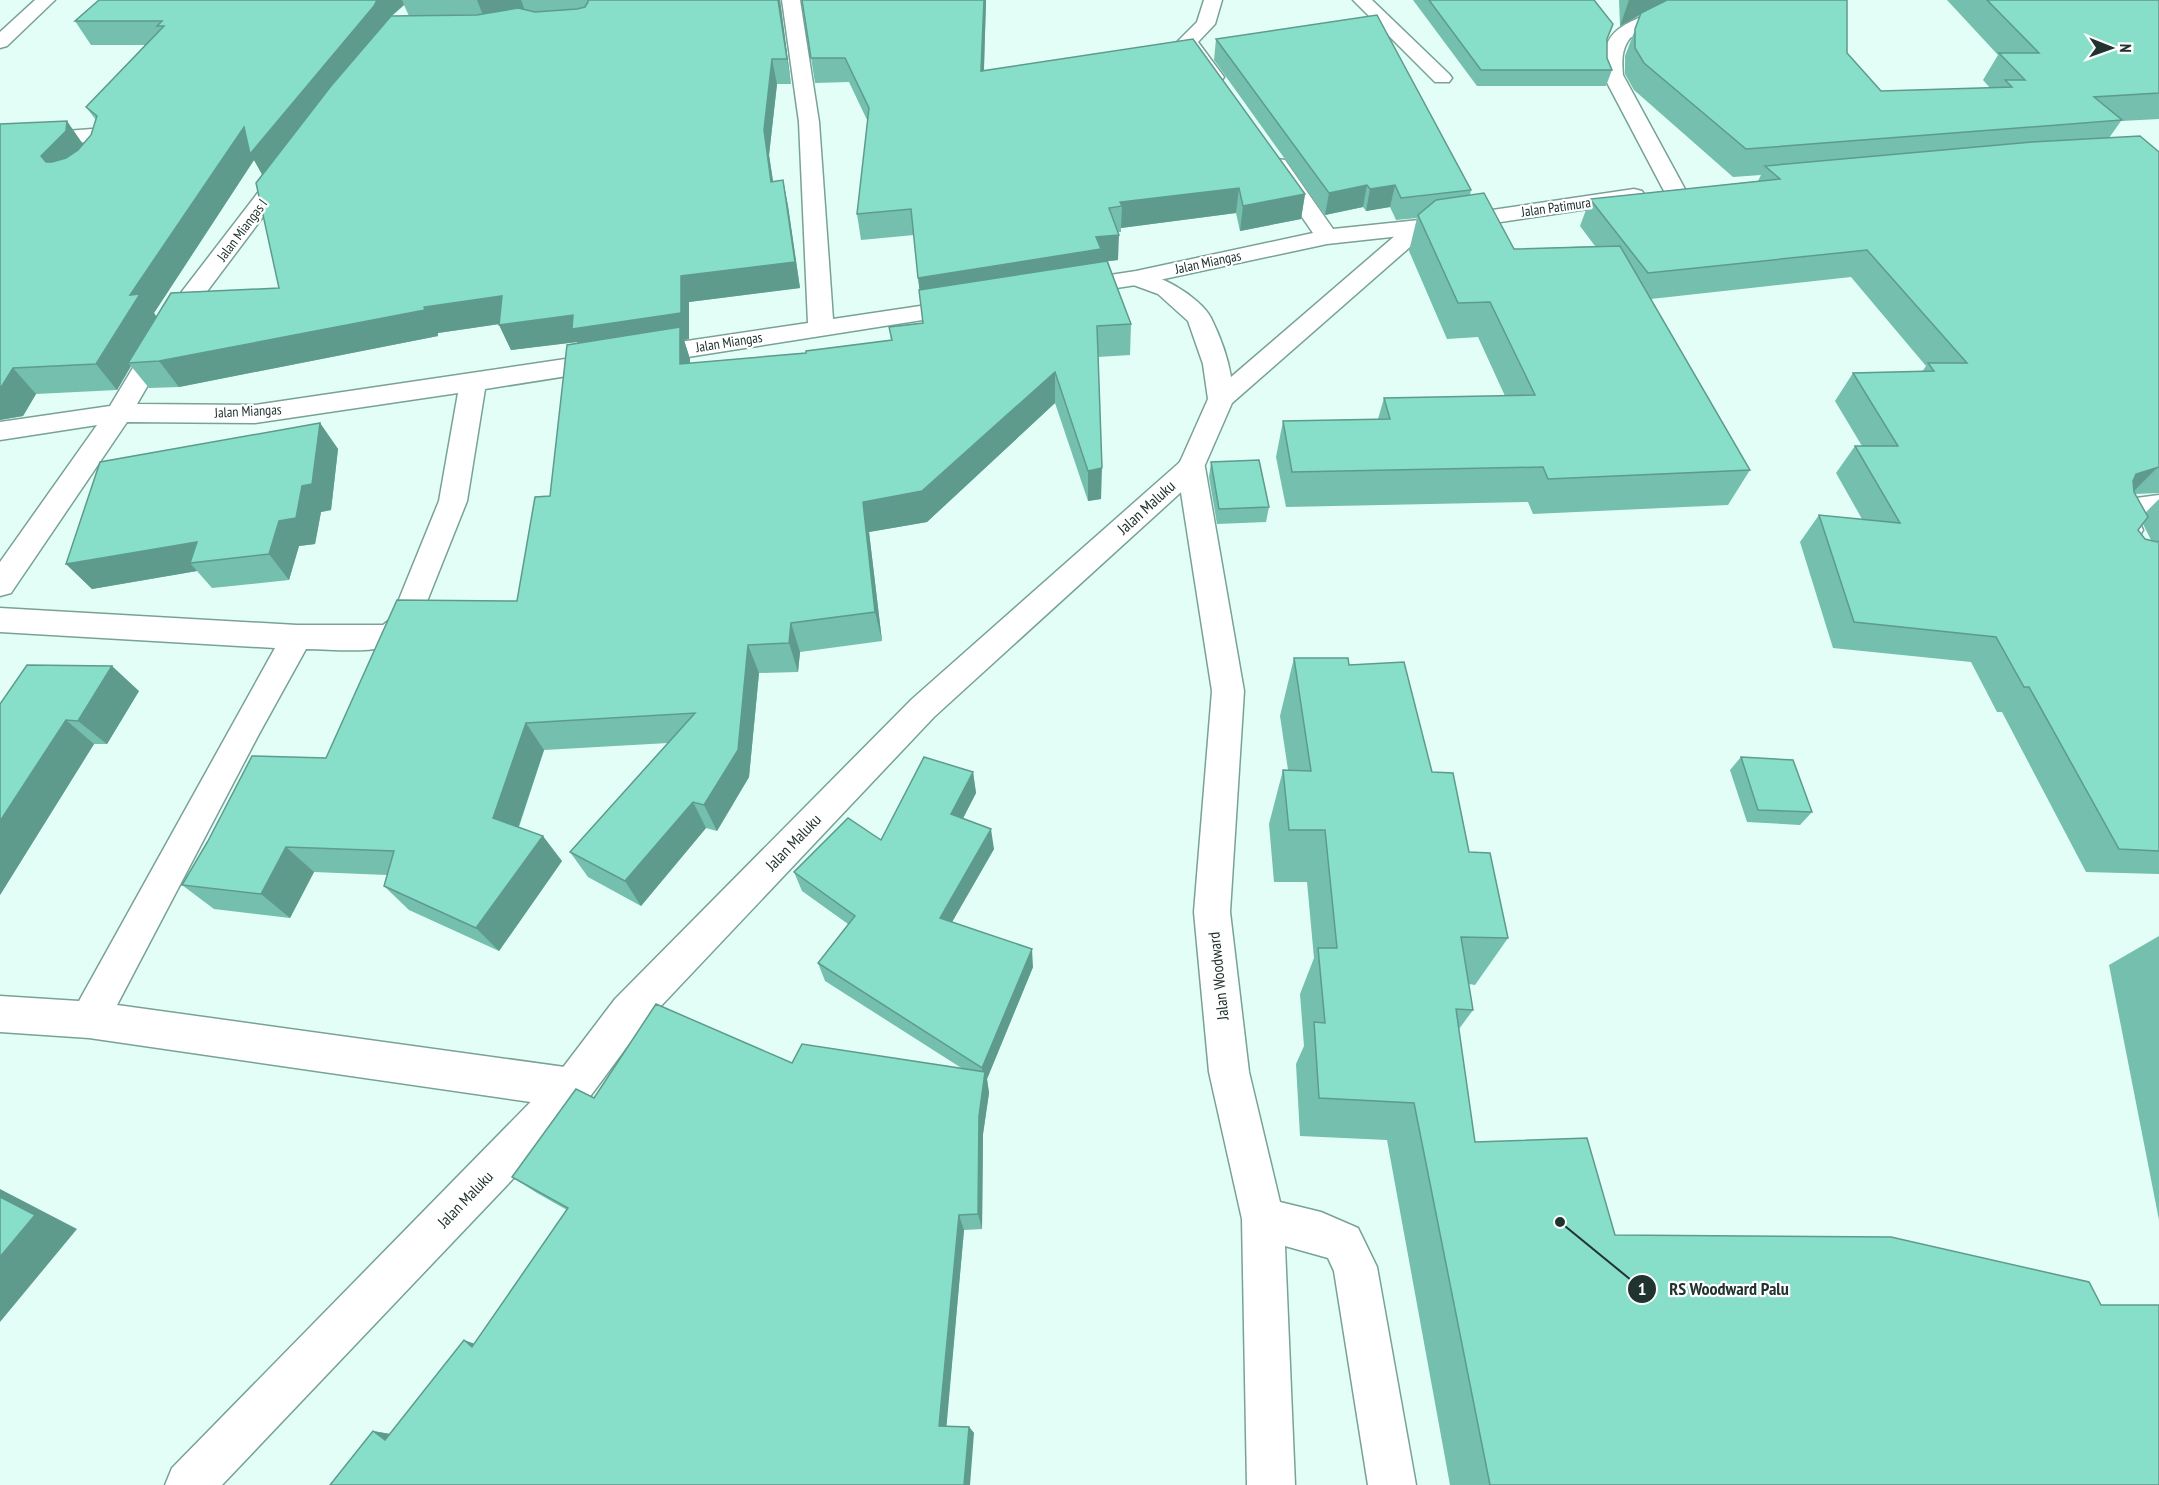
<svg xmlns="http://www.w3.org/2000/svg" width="2159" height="1485" font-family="'PT Sans Narrow',sans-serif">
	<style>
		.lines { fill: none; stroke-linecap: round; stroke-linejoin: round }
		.minor-casing { stroke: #78a297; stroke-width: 3 }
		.major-casing { stroke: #78a297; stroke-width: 3 }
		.minor { fill: #fff; fill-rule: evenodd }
		.major { fill: #fff; fill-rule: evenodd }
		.wall { fill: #74bfad; fill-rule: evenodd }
		.shaded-wall { fill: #5e9b8d }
		.building { fill: #87dec9; stroke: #5e9b8d; stroke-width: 1.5 }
		.labels { text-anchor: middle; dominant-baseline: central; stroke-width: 4.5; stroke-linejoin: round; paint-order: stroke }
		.far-street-label { font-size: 14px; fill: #21332f; stroke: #fff }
		.street-label { font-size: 16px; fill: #21332f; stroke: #fff }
		.leader { fill: none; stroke: #21332f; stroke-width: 2 }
		.callout-dot { fill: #21332f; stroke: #fff; stroke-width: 2 }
		.mark-label { font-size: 18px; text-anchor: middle; font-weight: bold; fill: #fff }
		.callout-label { font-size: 18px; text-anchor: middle; font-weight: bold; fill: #21332f; stroke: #fff; stroke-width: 4.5; stroke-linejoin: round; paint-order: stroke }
	</style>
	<rect width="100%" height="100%" fill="#e3fef6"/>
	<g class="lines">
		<defs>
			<g id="minor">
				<path d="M 35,0 L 55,0 L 7,46 L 0,48 L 0,32 Z"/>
				<path d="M 782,0 L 800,0 L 819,122 L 833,319 L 967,299 L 976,301 L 979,306 L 976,311 L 967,313 L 485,389 L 467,501 L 414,634 C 385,657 341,649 306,649 L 259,734 L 117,1005 L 572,1068 L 586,1074 L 592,1088 L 586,1102 L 572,1108 L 89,1038 L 0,1032 L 0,996 L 79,1001 L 275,648 L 0,632 L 0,608 L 297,625 L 383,625 L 391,619 L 439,501 L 458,393 L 255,423 L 127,422 L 11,593 L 0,596 L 0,562 L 97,425 L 0,440 L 0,422 L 110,406 L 167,311 L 280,164 L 288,163 L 296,164 L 299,169 L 187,318 L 137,404 L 255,405 L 808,323 L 799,122 Z"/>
				<path d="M 1204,0 L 1222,0 L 1215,24 L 1198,42 L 1224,77 L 1221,81 L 1207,81 L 1178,41 L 1197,22 Z"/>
				<path d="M 1353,0 L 1372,0 L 1449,74 L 1452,78 L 1449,82 L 1435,82 Z"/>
				<path d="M 1672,0 L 1693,0 L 1679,12 L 1630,38 C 1621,50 1622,61 1623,75 L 1686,191 L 1683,196 L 1675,198 L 1667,196 L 1664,191 L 1603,75 C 1600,18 1637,26 1672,0 Z"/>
				<path d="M 92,129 L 108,136 L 112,140 C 107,158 101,178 78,173 L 75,168 L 86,157 L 88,142 L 0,148 L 0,136 Z"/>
				<path d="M 1277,159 L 1285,160 L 1333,229 L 1419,220 L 1427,222 L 1430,227 L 1427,232 L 1419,234 L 1327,244 L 1136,285 L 1071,295 L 1063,293 L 1059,288 L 1063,283 L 1071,281 L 1136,271 L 1313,233 L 1266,165 L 1269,160 Z"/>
				<path d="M 1191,458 L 1201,460 L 1205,467 L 1244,691 L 1230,912 L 1249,1072 L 1280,1202 L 1321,1212 L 1358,1228 L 1377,1267 L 1416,1485 L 1368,1485 L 1334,1271 L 1328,1258 L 1285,1246 L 1295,1485 L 1247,1485 L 1242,1219 L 1209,1072 L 1194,912 L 1212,691 L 1177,467 L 1181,460 Z"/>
				<path d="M 2159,495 L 2159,515 L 2137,517 L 2143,530 L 2139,537 L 2129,540 L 2119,537 L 2108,516 L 2113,501 Z"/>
			</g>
			<path id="major" d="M 1634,189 L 1642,191 L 1645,196 L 1642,201 L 1426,233 L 1232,403 L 1201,474 L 934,717 L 643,1025 L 586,1102 L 222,1485 L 165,1485 L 172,1468 L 558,1074 L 615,999 L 912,699 L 1180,462 L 1208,399 L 1203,364 L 1188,321 L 1158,294 L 1128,283 L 1124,278 L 1128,273 C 1151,267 1201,297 1211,318 C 1220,336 1228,358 1231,377 L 1411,222 Z"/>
		</defs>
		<use href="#minor" class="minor-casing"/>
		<use href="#major" class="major-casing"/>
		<use href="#minor" class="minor"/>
		<use href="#major" class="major"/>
	</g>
	<g class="wall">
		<path d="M 99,0 L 780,0 L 791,84 L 777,84 L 769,155 L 773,181 L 783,180 L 788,206 L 800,288 L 689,302 L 689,339 L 684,340 L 690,359 L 690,363 L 806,353 L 891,340 L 889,327 L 923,323 L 914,235 L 861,240 L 857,214 L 868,122 L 849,82 L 815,83 L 802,0 L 986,0 L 984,71 L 1305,194 L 1301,219 L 1240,231 L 1236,213 L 1121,228 L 1121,232 L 1118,232 L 1118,260 L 1108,261 L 1131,324 L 1130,355 L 1098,357 L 1101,499 L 1088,501 L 1055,403 L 927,522 L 869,532 L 882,641 L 800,652 L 798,672 L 759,673 L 749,777 L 717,831 L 706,828 L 641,906 L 588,877 L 570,852 L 668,743 L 544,750 L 519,827 L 562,861 L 499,951 L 409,910 L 384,886 L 387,875 L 314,872 L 290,918 L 214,909 L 182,885 L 326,758 L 517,601 L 550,496 L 578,343 L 577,342 L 511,350 L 499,324 L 438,333 L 438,336 L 179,387 L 149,388 L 131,366 L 117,390 L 36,394 L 23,416 L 0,420 L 0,124 L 83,144 L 91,135 L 96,120 L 86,107 L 145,45 L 91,45 L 75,21 ZM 404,5 L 409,16 L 392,16 ZM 254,160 L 263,175 L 279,288 L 156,317 L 154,313 Z"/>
		<path d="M 1413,0 L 1594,0 L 1607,39 L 1607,58 L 1612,70 L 1606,86 L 1477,86 Z"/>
		<path d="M 1619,0 L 1847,0 L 1847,53 L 1881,91 L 1990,88 L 1983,80 L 1998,55 L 1947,0 L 2159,0 L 2159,119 L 2121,121 L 2109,138 L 2159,152 L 2159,493 L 2134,494 L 2145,513 L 2159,499 L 2159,874 L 2086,872 L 2002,712 L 1997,712 L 1971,662 L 1833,648 L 1800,542 L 1819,515 L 1862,519 L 1836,473 L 1855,446 L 1862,446 L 1835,401 L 1853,373 L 1922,372 L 1926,366 L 1851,277 L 1651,299 L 1750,470 L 1728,505 L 1533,514 L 1528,502 L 1286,507 L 1276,457 L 1283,421 L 1378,419 L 1384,398 L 1505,396 L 1478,337 L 1447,339 L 1409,251 L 1417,218 L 1396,220 L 1390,207 L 1366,211 L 1363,207 L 1325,215 L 1214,60 L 1216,39 L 1471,190 L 1470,195 L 1514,249 L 1595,246 L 1580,226 L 1590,199 L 1758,181 L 1761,175 L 1733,177 L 1634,90 L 1625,74 L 1625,56 L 1641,14 L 1620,26 ZM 2143,524 L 2151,540 L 2145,539 L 2138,530 Z"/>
		<path d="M 320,423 L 338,449 L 331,510 L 321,512 L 315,544 L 299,546 L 289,580 L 212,588 L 197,571 L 92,589 L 66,564 Z"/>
		<path d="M 1211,462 L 1269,507 L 1266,522 L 1217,524 L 1209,477 Z"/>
		<path d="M 1294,658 L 1349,665 L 1432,772 L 1508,938 L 1475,985 L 1469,984 L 1473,1010 L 1459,1029 L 1475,1142 L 1615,1235 L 2159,1485 L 1450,1485 L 1387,1140 L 1300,1136 L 1296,1064 L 1304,1046 L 1300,994 L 1314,958 L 1307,882 L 1274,882 L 1269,824 L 1283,770 L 1288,770 L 1280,716 Z"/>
		<path d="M 139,691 L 107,744 L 94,744 L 0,895 L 0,704 Z"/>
		<path d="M 1741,757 L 1812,812 L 1800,825 L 1747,822 L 1730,770 Z"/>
		<path d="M 973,772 L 976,793 L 963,818 L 994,849 L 952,922 L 1033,967 L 987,1079 L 989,1093 L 983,1134 L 982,1229 L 964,1230 L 946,1426 L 969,1427 L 974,1433 L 330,1485 L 373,1431 L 390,1434 L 474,1344 L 567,1210 L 537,1193 L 512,1177 L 594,1098 L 792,1063 L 963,1069 L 825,981 L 818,963 L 848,924 L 802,891 L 794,872 L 881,840 Z"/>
		<path d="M 2159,936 L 2159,1220 L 2109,965 Z"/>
	</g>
	<g class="shaded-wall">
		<path d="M 377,0 L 402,0 L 404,5 L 390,17 L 265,180 L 254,160 L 154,313 L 159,320 L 128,363 L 131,366 L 117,390 L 96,364 L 130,295 L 244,127 Z"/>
		<path d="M 477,0 L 521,0 L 527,16 L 486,23 Z"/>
		<path d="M 778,0 L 780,0 L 791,84 L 787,59 Z"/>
		<path d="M 984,0 L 986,0 L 983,96 L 981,71 Z"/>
		<path d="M 1629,0 L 1667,0 L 1620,26 Z"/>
		<path d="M 772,59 L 777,84 L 769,155 L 777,207 L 771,182 L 764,130 Z"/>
		<path d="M 67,121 L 85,147 L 60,181 L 41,156 Z"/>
		<path d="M 783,180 L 788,206 L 800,288 L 689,302 L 689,339 L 684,340 L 690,359 L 690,395 L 582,355 L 577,342 L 511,350 L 499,325 Z"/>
		<path d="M 1367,185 L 1363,207 L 1325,215 L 1329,193 Z"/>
		<path d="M 1395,185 L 1390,207 L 1366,211 L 1370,189 Z"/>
		<path d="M 1239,188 L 1236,213 L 1121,228 L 1122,206 L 1120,202 Z"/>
		<path d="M 1305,194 L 1301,219 L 1240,231 L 1243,206 Z"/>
		<path d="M 1119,235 L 1118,260 L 1101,262 L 921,303 L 918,278 L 1096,237 Z"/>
		<path d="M 502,296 L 514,322 L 438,333 L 438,336 L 179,387 L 159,361 L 424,307 Z"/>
		<path d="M 13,368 L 36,394 L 23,416 L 0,420 L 0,389 Z"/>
		<path d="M 1055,372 L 1055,403 L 927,522 L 869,532 L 882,641 L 875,612 L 863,502 Z"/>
		<path d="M 320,423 L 338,449 L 331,510 L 321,512 L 315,544 L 299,546 L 289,580 L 269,554 L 279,521 L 302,486 Z"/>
		<path d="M 2158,467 L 2131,494 L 2110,501 L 2136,474 Z"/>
		<path d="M 1102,468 L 1101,499 L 1088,501 L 1088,471 Z"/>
		<path d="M 197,542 L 190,563 L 197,571 L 92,589 L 66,564 Z"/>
		<path d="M 791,623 L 800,652 L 798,672 L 789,643 Z"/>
		<path d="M 748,645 L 759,673 L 749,777 L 717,831 L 704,805 Z"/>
		<path d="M 112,666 L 139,691 L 107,744 L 78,721 Z"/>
		<path d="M 66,720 L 94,744 L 0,895 L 0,821 Z"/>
		<path d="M 526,723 L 544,750 L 513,843 L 493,818 Z"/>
		<path d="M 973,772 L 976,793 L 955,834 L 951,814 Z"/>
		<path d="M 693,802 L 706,828 L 641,906 L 625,881 Z"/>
		<path d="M 991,829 L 994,849 L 944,936 L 940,918 Z"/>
		<path d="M 543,836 L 562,861 L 499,951 L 476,928 Z"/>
		<path d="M 286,847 L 314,872 L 290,918 L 261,894 Z"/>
		<path d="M 1032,949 L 1033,967 L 987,1079 L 989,1093 L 983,1134 L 982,1229 L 978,1214 L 979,1116 L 984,1080 L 982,1068 Z"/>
		<path d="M 0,1189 L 77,1229 L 0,1322 Z"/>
		<path d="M 959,1215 L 964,1230 L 946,1432 L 939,1426 Z"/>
		<path d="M 464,1340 L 492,1350 L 472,1347 Z"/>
		<path d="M 969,1427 L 974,1433 L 970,1485 L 964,1485 Z"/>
		<path d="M 373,1431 L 407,1437 L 385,1440 Z"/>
	</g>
	<g class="building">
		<path d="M 99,0 L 377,0 L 374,6 L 250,154 L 244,127 L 130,295 L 140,294 L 96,364 L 13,368 L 0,389 L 0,124 L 67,121 L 66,131 L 41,156 L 46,162 L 52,162 L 66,158 L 78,150 L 91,135 L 97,116 L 86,107 L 164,26 L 157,26 L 162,21 L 75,21 Z"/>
		<path d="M 588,0 L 778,0 L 787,59 L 772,59 L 764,130 L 771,182 L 783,180 L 795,262 L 681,276 L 681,313 L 572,329 L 573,315 L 499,325 L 502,296 L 424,307 L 425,310 L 159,361 L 128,363 L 171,293 L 279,288 L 256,183 L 331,86 L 391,16 L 477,15 L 518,8 L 535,12 L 577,9 L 585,7 L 588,2 Z"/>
		<path d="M 802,0 L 984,0 L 981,71 L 1193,39 L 1305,194 L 1243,206 L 1239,188 L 1120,202 L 1122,206 L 1109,208 L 1119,235 L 1096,237 L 1101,249 L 918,278 L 911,209 L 857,214 L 869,108 L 845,58 L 811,58 Z"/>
		<path d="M 1429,0 L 1594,0 L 1613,24 L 1607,39 L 1607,58 L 1612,70 L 1481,70 Z"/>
		<path d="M 1667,0 L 1847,0 L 1847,53 L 1881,91 L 2012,87 L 2005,80 L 2025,80 L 1999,53 L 2039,53 L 1987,0 L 2159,0 L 2159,93 L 2094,97 L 2122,120 L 1746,149 L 1644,63 L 1635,48 L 1635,29 L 1641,13 Z"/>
		<path d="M 1377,15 L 1471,190 L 1401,198 L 1395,185 L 1370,189 L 1367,185 L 1329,193 L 1216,39 Z"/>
		<path d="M 2140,136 L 2159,152 L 2159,467 L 2136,474 L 2133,481 L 2134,492 L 2148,517 L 2138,530 L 2145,539 L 2157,542 L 2159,541 L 2159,851 L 2119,849 L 2029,687 L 2024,687 L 1996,637 L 1854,622 L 1819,515 L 1900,523 L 1855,446 L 1898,446 L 1853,373 L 1934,371 L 1928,363 L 1967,363 L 1867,250 L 1648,273 L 1590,199 L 1780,179 L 1765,166 L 2032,142 Z"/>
		<path d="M 1484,193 L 1514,249 L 1620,246 L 1750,470 L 1548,479 L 1543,467 L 1292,472 L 1283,421 L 1390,419 L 1384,398 L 1535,395 L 1490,302 L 1458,303 L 1418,215 L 1436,200 Z"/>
		<path d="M 1107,261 L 1131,324 L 1097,326 L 1102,468 L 1088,471 L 1055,372 L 922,491 L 863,502 L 875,612 L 791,623 L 789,643 L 748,645 L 738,750 L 704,805 L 693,802 L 625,881 L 570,852 L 695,713 L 526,723 L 493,818 L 543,836 L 476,928 L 384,886 L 394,851 L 286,847 L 261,894 L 182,885 L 208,841 L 252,756 L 326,758 L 397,600 L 517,601 L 535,497 L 550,496 L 567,345 L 680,327 L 680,364 L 806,353 L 806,351 L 892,340 L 889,327 L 923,323 L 919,290 Z"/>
		<path d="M 320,423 L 312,484 L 302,486 L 296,518 L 279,521 L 269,554 L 190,563 L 197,542 L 66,564 L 100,462 Z"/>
		<path d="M 1259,460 L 1269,507 L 1219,509 L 1211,462 Z"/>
		<path d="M 1294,658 L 1348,658 L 1349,665 L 1404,662 L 1432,772 L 1453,773 L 1469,852 L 1490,853 L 1508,938 L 1461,937 L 1473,1010 L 1456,1009 L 1475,1142 L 1587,1138 L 1615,1235 L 1891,1237 L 2089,1282 L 2101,1305 L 2159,1305 L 2159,1485 L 1490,1485 L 1414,1103 L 1319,1098 L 1314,1022 L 1325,1023 L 1318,948 L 1337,948 L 1325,830 L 1289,830 L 1283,770 L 1311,771 Z"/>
		<path d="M 27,665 L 112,666 L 78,721 L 66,720 L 0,821 L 0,704 Z"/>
		<path d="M 924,757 L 973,772 L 951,814 L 991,829 L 940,918 L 1032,949 L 982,1068 L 818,963 L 855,916 L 794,872 L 848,818 L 881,840 Z"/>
		<path d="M 1741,757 L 1793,760 L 1812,812 L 1758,810 Z"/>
		<path d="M 656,1004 L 792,1063 L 802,1044 L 985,1072 L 979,1116 L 978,1214 L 959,1215 L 939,1426 L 969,1427 L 964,1485 L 330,1485 L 373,1431 L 385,1440 L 464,1340 L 472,1347 L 568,1208 L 512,1177 L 576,1089 L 594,1098 Z"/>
		<path d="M 0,1197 L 35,1215 L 0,1257 Z"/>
	</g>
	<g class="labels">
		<g class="far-street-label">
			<text transform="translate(1556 207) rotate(-8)">Jalan Patimura</text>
			<text transform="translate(242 230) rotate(-53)">Jalan Miangas I</text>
			<text transform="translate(1208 262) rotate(-12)">Jalan Miangas</text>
			<text transform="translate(729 342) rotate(-9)">Jalan Miangas</text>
			<text transform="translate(248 411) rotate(-3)">Jalan Miangas</text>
		</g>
		<g class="street-label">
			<text transform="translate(1146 507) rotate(-42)">Jalan Maluku</text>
			<text transform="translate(793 842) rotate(-46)">Jalan Maluku</text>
			<text transform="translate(1218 976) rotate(-96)">Jalan Woodward</text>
			<text transform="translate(465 1199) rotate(-46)">Jalan Maluku</text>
		</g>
	</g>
	<path class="leader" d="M1560 1222L1642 1289"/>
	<g class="callout-dot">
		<circle cx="1560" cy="1222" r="6"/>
		<circle cx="1642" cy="1289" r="15"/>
	</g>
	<g class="mark-label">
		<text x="1642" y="1295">1</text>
	</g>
	<g class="callout-label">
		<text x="1729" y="1295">RS Woodward Palu</text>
	</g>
	<g transform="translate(2111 48) rotate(91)" stroke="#ffffff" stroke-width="4.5" paint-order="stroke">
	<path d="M0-4.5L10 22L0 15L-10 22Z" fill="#21332f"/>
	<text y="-9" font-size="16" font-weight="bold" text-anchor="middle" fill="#21332f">N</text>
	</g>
</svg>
